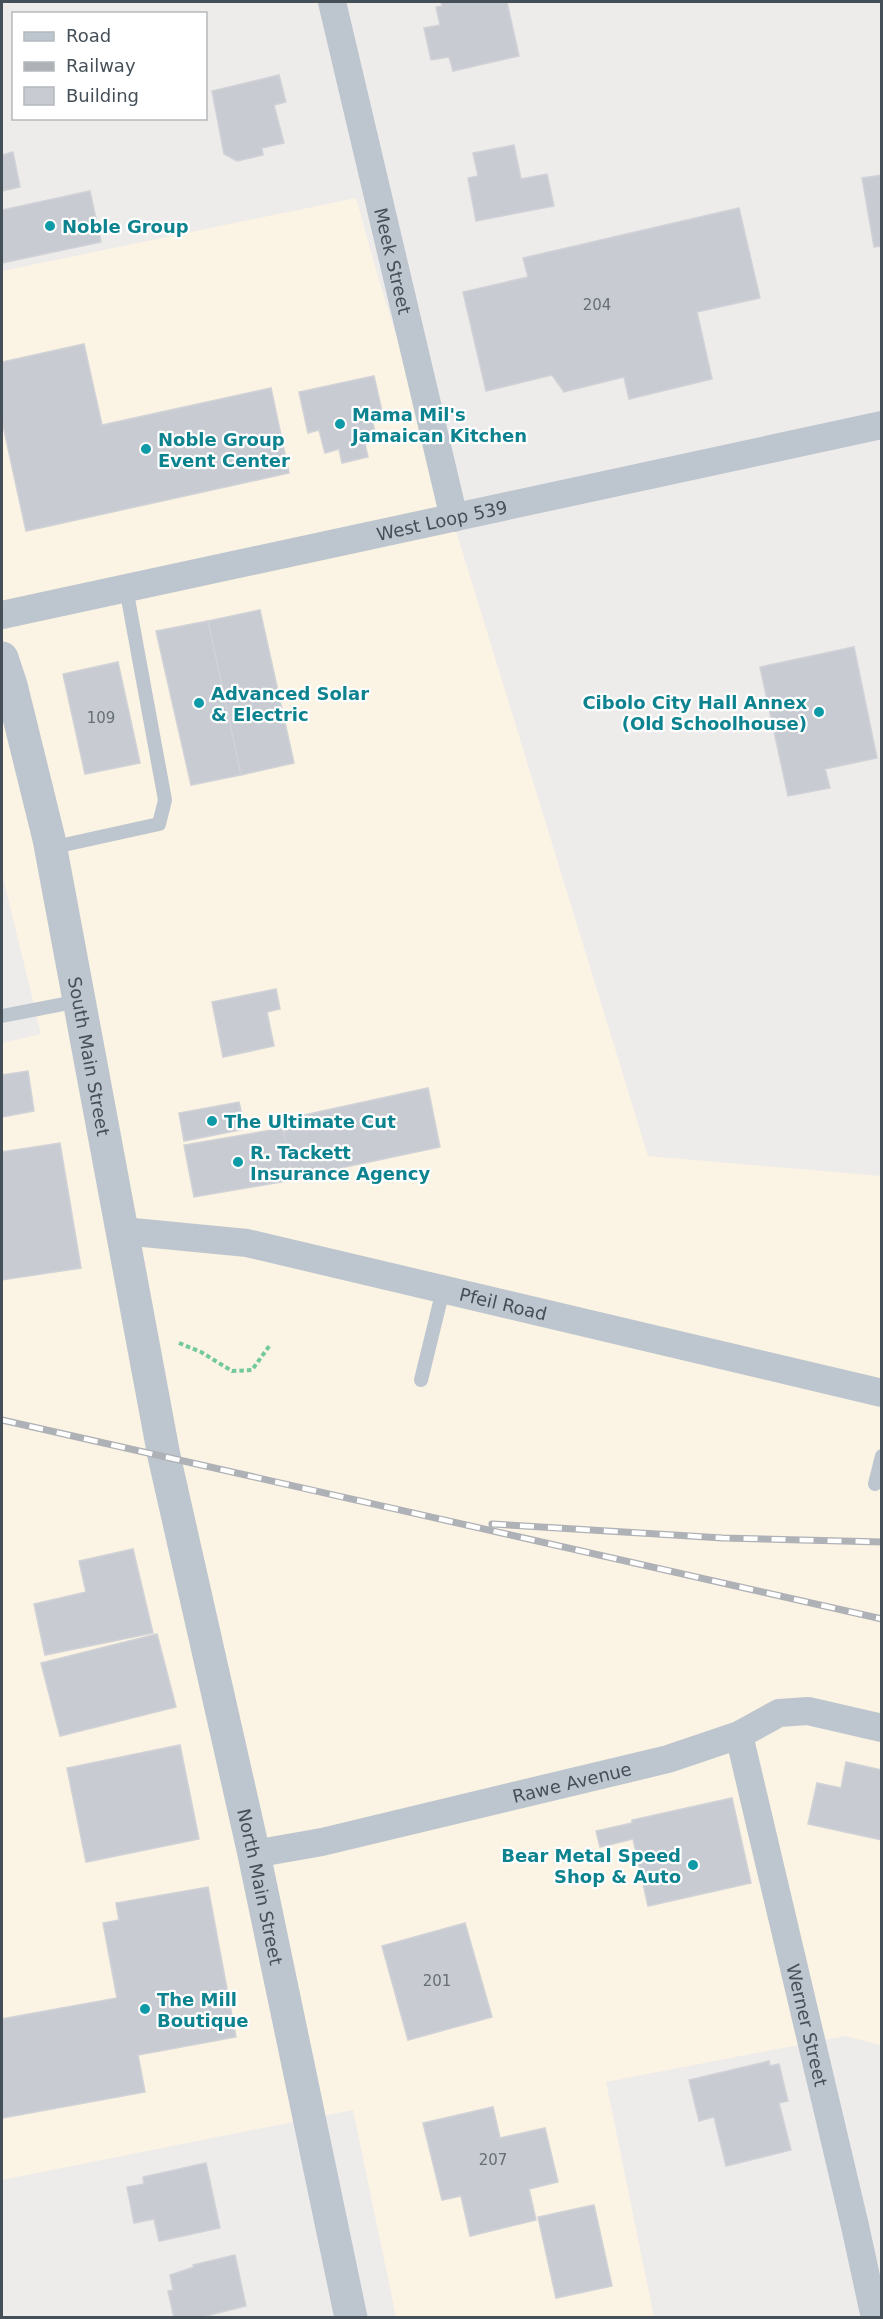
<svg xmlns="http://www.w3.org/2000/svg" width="883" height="2319" font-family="'DejaVu Sans',sans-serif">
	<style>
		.commercial { fill: #fbf3e3 }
		.building { fill: #c8cbd1; stroke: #d0d2d7; stroke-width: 1.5 }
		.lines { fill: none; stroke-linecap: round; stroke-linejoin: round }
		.path { stroke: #73c99d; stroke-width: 4; stroke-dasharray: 4.5 3; stroke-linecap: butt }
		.service { stroke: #bdc6ce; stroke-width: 14 }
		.minor { stroke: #bdc6ce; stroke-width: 28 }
		.tertiary { stroke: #bdc6ce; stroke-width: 33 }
		.rail-casing { stroke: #aeb1b6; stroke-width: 7 }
		.rail { stroke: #fff; stroke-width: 4.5; stroke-dasharray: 14; stroke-linecap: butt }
		.culture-dot { fill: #0f9aa8; stroke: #fff; stroke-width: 2 }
		.labels { text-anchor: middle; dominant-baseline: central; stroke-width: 4.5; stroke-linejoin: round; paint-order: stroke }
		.number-label { font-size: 15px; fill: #666e76 }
		.culture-label { font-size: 18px; font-weight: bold; fill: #0d838f; stroke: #fff; text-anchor: start }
		.street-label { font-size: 18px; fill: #454f58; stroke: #fff }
	</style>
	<rect width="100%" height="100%" fill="#eeebeb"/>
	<path class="commercial" d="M 356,198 L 379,280 L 648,1156 L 881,1176 L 881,2045 L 845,2036 L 606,2082 L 654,2317 L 396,2317 L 353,2110 L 2,2180 L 2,1043 L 41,1034 L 2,873 L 2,271 Z"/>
	<g class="building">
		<path d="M 441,2 L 507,2 L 519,56 L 453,71 L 449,57 L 431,60 L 424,28 L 440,25 L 436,7 L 442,6 Z"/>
		<path d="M 279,75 L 286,102 L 274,105 L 284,143 L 262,148 L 263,155 L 237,161 L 224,154 L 212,91 Z"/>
		<path d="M 514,145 L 521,179 L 547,174 L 554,206 L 476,221 L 468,178 L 478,176 L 473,153 Z"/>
		<path d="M 13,152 L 20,187 L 2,191 L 2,155 Z"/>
		<path d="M 882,175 L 882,246 L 874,247 L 862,178 Z"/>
		<path d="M 90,191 L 101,242 L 2,263 L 2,210 Z"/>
		<path d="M 739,208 L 760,298 L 697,312 L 712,379 L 629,399 L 624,377 L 564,392 L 552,375 L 486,391 L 463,292 L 528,277 L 523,258 Z"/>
		<path d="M 84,344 L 102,425 L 271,388 L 289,473 L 26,531 L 2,421 L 2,362 Z"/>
		<path d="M 374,376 L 383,416 L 372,419 L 377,441 L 365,444 L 368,457 L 342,463 L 339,449 L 325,453 L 319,430 L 308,433 L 299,392 Z"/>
		<path d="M 260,610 L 294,763 L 241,775 L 208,621 Z"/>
		<path d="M 208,621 L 241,775 L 191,785 L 156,631 Z"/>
		<path d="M 854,647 L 877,758 L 825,769 L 830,788 L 788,796 L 760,667 Z"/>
		<path d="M 118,662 L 140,763 L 85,774 L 63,674 Z"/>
		<path d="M 276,989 L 280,1009 L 267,1012 L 274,1046 L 223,1057 L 212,1002 Z"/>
		<path d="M 28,1071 L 34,1111 L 2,1117 L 2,1075 Z"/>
		<path d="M 428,1088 L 440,1147 L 293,1178 L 281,1120 Z"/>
		<path d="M 239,1102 L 245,1129 L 184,1141 L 179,1113 Z"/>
		<path d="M 283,1128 L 293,1180 L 194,1197 L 184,1145 Z"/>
		<path d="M 60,1143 L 81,1268 L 2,1280 L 2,1152 Z"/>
		<path d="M 133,1549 L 153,1633 L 45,1655 L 34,1604 L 86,1592 L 79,1561 Z"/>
		<path d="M 157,1634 L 176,1707 L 60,1736 L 41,1663 Z"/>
		<path d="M 180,1745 L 199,1839 L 86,1862 L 67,1768 Z"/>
		<path d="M 846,1762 L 882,1770 L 882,1840 L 808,1824 L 817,1783 L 841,1788 Z"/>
		<path d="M 732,1798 L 751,1883 L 648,1906 L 633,1839 L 600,1847 L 596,1831 L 632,1823 L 632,1820 Z"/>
		<path d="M 208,1887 L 236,2037 L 138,2055 L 145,2092 L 2,2118 L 2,2019 L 117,1998 L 103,1923 L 119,1920 L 116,1903 Z"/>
		<path d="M 465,1923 L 492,2017 L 408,2040 L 382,1946 Z"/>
		<path d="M 769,2061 L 770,2066 L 779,2064 L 788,2101 L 779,2103 L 791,2150 L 726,2166 L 714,2117 L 699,2121 L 689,2080 Z"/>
		<path d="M 493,2107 L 500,2138 L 545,2128 L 558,2182 L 529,2189 L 536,2220 L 470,2236 L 461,2196 L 442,2200 L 423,2123 Z"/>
		<path d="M 206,2163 L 220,2228 L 159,2241 L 154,2219 L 134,2223 L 127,2187 L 144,2184 L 143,2177 Z"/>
		<path d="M 594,2205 L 612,2286 L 556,2298 L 538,2217 Z"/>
		<path d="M 235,2255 L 246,2306 L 198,2318 L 174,2318 L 168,2291 L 173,2290 L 170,2275 L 194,2267 L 193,2265 Z"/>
	</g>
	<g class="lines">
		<path class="path" d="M 179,1343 L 201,1352 L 232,1371 L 252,1370 L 270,1345"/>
		<g class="service">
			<path d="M 50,848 L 159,824 L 165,800 L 126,588"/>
			<path d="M 2,1016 L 79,1001"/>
			<path d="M 421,1380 L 443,1290"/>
			<path d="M 875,1484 L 882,1456"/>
		</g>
		<g class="minor">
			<path id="s1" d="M 332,2 L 454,518"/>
			<path id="s2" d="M 2,615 L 882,425"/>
			<path id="s3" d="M 123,1231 L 247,1243 L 882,1393"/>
			<path id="s4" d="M 739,1735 L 855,2226 L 875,2318"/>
			<path id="s5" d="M 254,1854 L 322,1842 L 668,1759 L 739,1735 L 779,1713 L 808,1711 L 882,1728"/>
		</g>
		<path class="tertiary" id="s6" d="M 2,658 L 11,685 L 49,839 L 164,1456 L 254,1854 L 351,2318"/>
		<defs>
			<g id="rail">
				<path d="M 2,1420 L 882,1619"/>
				<path d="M 492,1524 L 723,1538 L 882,1542"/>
			</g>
		</defs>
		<use href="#rail" class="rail-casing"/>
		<use href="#rail" class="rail"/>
	</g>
	<g class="culture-dot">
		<circle cx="50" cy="226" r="6"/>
		<circle cx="340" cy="424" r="6"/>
		<circle cx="146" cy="449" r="6"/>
		<circle cx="199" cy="703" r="6"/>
		<circle cx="819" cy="712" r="6"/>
		<circle cx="212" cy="1121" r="6"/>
		<circle cx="238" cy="1162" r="6"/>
		<circle cx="693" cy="1865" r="6"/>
		<circle cx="145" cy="2009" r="6"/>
	</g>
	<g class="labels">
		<g class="number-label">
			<text x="597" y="305">204</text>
			<text x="101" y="718">109</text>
			<text x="437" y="1981">201</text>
			<text x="493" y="2160">207</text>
		</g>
		<g class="culture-label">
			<text x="62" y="226">Noble Group</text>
			<text x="352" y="414">Mama Mil's<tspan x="352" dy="21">Jamaican Kitchen</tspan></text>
			<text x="158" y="439">Noble Group<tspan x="158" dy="21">Event Center</tspan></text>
			<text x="211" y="693">Advanced Solar<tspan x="211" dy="21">&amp; Electric</tspan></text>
			<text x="807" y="702" text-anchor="end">Cibolo City Hall Annex<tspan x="807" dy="21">(Old Schoolhouse)</tspan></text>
			<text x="224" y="1121">The Ultimate Cut</text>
			<text x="250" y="1152">R. Tackett<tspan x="250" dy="21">Insurance Agency</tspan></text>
			<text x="681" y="1855" text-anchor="end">Bear Metal Speed<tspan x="681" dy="21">Shop &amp; Auto</tspan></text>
			<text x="157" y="1999">The Mill<tspan x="157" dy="21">Boutique</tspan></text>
		</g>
		<g class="street-label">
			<text stroke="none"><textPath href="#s1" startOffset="266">Meek Street</textPath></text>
			<text stroke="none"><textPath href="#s2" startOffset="450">West Loop 539</textPath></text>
			<text stroke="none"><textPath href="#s6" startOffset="408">South Main Street</textPath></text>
			<text stroke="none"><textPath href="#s3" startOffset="388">Pfeil Road</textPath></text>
			<text stroke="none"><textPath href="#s5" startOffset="326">Rawe Avenue</textPath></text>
			<text stroke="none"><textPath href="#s6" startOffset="1256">North Main Street</textPath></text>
			<text stroke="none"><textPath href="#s4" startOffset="298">Werner Street</textPath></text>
		</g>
	</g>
	<rect width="883" height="2319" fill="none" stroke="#454f58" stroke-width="6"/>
	<rect x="12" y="12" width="195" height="108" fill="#ffffff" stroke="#b5b9bc" stroke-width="1.5"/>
	<rect x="24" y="32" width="30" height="9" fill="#bdc6ce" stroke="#b5b9bc" stroke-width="1.5"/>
	<text x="66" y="42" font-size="18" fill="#454f58">Road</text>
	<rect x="24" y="62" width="30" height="9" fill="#aeb1b6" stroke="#b5b9bc" stroke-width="1.5"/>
	<text x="66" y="72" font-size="18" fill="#454f58">Railway</text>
	<rect x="24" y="87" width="30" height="18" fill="#c8cbd1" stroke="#b5b9bc" stroke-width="1.5"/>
	<text x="66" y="102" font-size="18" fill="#454f58">Building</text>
</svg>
